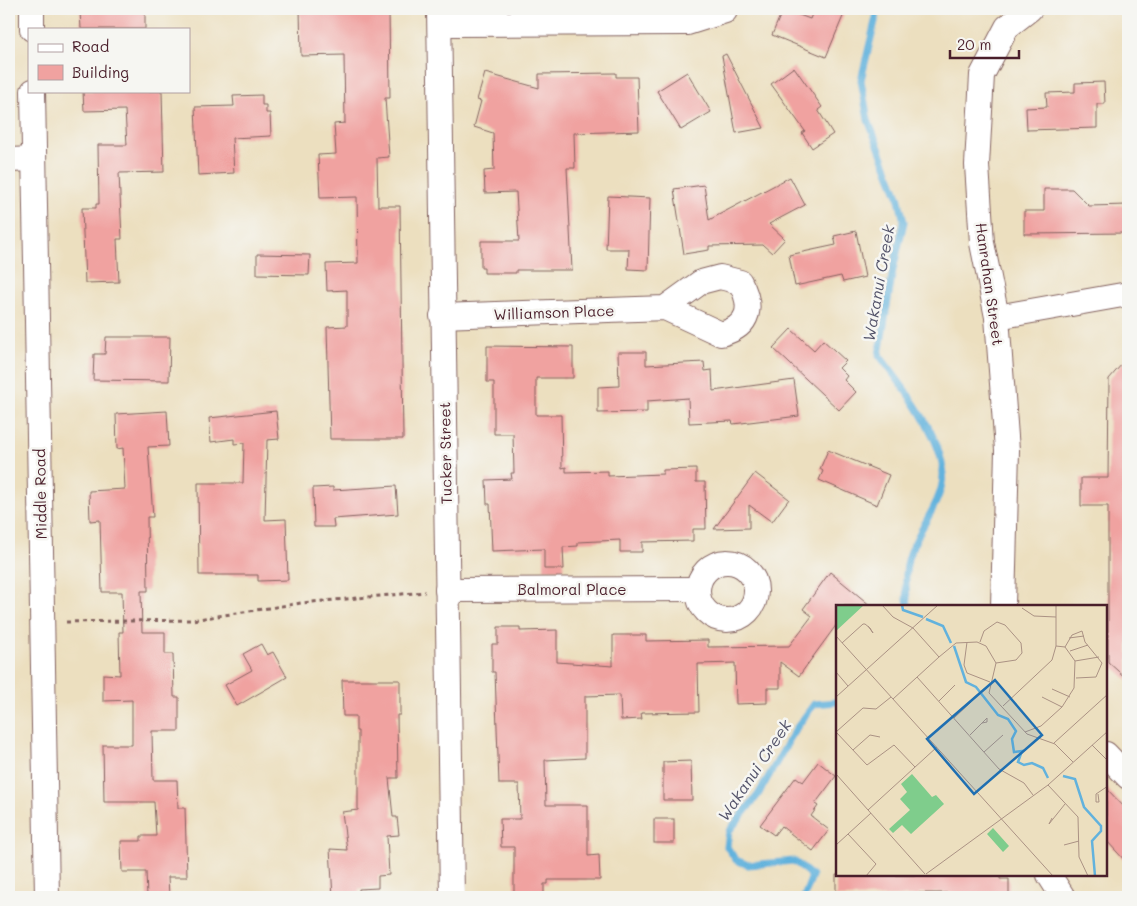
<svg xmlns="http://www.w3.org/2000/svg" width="1137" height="906" font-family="Mali,sans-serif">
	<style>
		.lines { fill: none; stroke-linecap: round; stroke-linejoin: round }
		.stream { stroke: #62b2dd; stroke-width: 7 }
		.building { fill: #f0a2a0 }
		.minor-casing { stroke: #83625f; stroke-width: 26 }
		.path { stroke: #83625f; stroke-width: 3; stroke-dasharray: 4 4; stroke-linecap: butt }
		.minor { stroke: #fff; stroke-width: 24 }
		.labels { text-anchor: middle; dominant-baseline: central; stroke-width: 5; stroke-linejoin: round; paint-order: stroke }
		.street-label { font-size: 15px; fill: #4a1f2b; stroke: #f6f6f2 }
		.water-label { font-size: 16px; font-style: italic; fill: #525269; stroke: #f6f6f2 }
		.inset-river { fill: none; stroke: #62b2dd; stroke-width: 2.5 }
		.inset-road { fill: none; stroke: #ab9284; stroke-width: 1 }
		.view { fill: #1f6fb2; fill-opacity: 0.15; stroke: #1f6fb2; stroke-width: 2.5 }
		.inset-edge { fill: none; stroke: #4a1f2b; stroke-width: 2.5 }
	</style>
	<rect width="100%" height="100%" fill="#f6f6f2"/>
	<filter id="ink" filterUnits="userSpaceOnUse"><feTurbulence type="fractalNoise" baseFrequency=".02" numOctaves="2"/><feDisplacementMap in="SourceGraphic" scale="10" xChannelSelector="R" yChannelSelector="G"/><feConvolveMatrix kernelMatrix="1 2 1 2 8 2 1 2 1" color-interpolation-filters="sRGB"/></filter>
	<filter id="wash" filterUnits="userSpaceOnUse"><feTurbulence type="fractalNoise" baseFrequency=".0096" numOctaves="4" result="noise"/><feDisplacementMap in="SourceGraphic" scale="20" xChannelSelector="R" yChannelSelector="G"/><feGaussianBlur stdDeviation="1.12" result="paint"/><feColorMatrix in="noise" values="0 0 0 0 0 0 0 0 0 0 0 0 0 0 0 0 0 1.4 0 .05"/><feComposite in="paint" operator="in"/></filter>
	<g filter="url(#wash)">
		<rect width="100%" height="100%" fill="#ecdfbf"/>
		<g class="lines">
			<g class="stream">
				<path d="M 878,9 L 861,80 L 868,120 L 898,196 L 904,222 L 893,270 L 879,355 C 901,384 944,438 943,475 C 942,506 915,531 908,560 C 904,575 906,592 908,606"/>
				<path d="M 804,897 L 812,876 L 794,861 L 748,865 L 736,860 L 727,847 L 729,831 L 758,795 L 795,730 L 814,704 L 837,702"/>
			</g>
		</g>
		<g id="blocks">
			<g class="building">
				<path d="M 101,9 L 145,9 L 145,29 L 81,29 L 80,11 Z"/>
				<path d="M 300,9 L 389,9 L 390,98 L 385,98 L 389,157 L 377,158 L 378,206 L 400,206 L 403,439 L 330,439 L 327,327 L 347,326 L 347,290 L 327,291 L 326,264 L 358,263 L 357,197 L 320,198 L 318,155 L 336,154 L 334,124 L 345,123 L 344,55 L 301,56 Z"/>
				<path d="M 783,9 L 810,19 L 814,9 L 830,9 L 844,14 L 826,57 L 772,35 Z"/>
				<path d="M 726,54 L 764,128 L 736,133 L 722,56 Z"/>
				<path d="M 794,67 L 822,107 L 818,110 L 833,134 L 812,148 L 802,133 L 805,131 L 771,84 Z"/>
				<path d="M 687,72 L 711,112 L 681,130 L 657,91 Z"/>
				<path d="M 485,73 L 539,88 L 539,74 L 616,73 L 616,77 L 637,77 L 639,131 L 574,133 L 575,168 L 567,168 L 572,270 L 516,270 L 516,273 L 484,273 L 484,268 L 481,268 L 481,241 L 519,241 L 516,192 L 485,193 L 484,171 L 494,170 L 493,133 L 474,127 L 481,101 L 477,100 Z"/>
				<path d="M 1104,82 L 1105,104 L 1097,104 L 1097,128 L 1027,130 L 1026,108 L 1047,107 L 1046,93 L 1075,92 L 1075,83 Z"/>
				<path d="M 83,91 L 162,91 L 164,172 L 119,173 L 122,239 L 117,239 L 119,282 L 85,283 L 82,208 L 96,208 L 96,204 L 99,204 L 98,145 L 127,145 L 125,110 L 84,111 Z"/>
				<path d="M 262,95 L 262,105 L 266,105 L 266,113 L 270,113 L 271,136 L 232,138 L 234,173 L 198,175 L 195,107 L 234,106 L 233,96 Z"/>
				<path d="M 790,177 L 805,205 L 769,224 L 785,239 L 772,253 L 763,245 L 709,246 L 709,250 L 684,254 L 674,189 L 704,185 L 709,220 Z"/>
				<path d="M 1044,189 L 1072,189 L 1089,206 L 1128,205 L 1128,233 L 1024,234 L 1024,211 L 1044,211 Z"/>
				<path d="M 608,196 L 650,198 L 648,270 L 628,269 L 629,249 L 606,249 Z"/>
				<path d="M 856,231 L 865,277 L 843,282 L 841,276 L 795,286 L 789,255 L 836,245 L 834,236 Z"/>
				<path d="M 257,254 L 310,255 L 309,275 L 257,274 Z"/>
				<path d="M 791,329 L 814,350 L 823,340 L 846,361 L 839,368 L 847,376 L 844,380 L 856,392 L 839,410 L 773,348 Z"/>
				<path d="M 106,337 L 170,337 L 169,381 L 93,380 L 94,354 L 105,354 Z"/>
				<path d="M 487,346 L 573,347 L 573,378 L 536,378 L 536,415 L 561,415 L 562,468 L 566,467 L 566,472 L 608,471 L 608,476 L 663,474 L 663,470 L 696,469 L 696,482 L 705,482 L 706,529 L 693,529 L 693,541 L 642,542 L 642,552 L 620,552 L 620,540 L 578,542 L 578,546 L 563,547 L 564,569 L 544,569 L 544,549 L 492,551 L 490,504 L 487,504 L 486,480 L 512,479 L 511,473 L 514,473 L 513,434 L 494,434 L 494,382 L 487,382 Z"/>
				<path d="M 618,352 L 646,352 L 646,365 L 704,362 L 705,371 L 712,370 L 713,391 L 794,380 L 799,416 L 733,424 L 732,421 L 689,423 L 688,398 L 647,401 L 647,412 L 598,413 L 598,387 L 619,386 Z"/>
				<path d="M 1128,357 L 1128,680 L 1108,662 L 1108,506 L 1081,506 L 1081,478 L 1108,478 L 1109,379 Z"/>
				<path d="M 167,411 L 169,446 L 148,447 L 153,517 L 147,517 L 148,591 L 141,591 L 142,632 L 165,632 L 165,654 L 173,654 L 174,697 L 179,697 L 179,731 L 152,731 L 153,780 L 177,780 L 178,808 L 185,808 L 187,877 L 168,877 L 169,897 L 147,897 L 146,872 L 122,872 L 121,841 L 141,841 L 141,836 L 156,836 L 154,802 L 104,802 L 103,745 L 132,745 L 132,700 L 103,701 L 103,674 L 120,675 L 119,632 L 123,632 L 122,592 L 102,592 L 100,520 L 90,521 L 89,491 L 125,489 L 123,448 L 117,449 L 116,414 Z"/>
				<path d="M 276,411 L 279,439 L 267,440 L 265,520 L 286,519 L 288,580 L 258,581 L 258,575 L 199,575 L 198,483 L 243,483 L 244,443 L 234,444 L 234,439 L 211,442 L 209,418 Z"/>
				<path d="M 828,450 L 889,475 L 877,505 L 819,480 L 823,471 L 820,469 Z"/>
				<path d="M 755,473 L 789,499 L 772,522 L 749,505 L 749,528 L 714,529 Z"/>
				<path d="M 396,486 L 398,514 L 333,519 L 334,527 L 314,527 L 313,488 L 333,487 L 333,490 Z"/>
				<path d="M 830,572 L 871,606 L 837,606 L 837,624 L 799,676 L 780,662 L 780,688 L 767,688 L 767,703 L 736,704 L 735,663 L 698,664 L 699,712 L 641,713 L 642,719 L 621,720 L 620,695 L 585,696 L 585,758 L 545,760 L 546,805 L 588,805 L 588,856 L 599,855 L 600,880 L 548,880 L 548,884 L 544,884 L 544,897 L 514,897 L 514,847 L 501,847 L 500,819 L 520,819 L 519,784 L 499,784 L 495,672 L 492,672 L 492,644 L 498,644 L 498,627 L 520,627 L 520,631 L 557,630 L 557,662 L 613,666 L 613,635 L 646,635 L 646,641 L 708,640 L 708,647 L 789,646 L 812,616 L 803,609 Z"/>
				<path d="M 261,644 L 267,655 L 273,652 L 287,677 L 237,706 L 225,685 L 252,670 L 243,654 Z"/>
				<path d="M 342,680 L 400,680 L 400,715 L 397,715 L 398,778 L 389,778 L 393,817 L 397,817 L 399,835 L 387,836 L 389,875 L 378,876 L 378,888 L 359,889 L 359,895 L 333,897 L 330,849 L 347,850 L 342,812 L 358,810 L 358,731 L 356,731 L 356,716 L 343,716 Z"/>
				<path d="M 691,761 L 692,800 L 663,800 L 663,762 Z"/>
				<path d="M 818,762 L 836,776 L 815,804 L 818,806 L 811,816 L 829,830 L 813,851 L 781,826 L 774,835 L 760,825 L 796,777 L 803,782 Z"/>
				<path d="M 1106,788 L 1128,811 L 1128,864 L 1106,840 Z"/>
				<rect x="654" y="819" width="20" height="24"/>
				<path d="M 836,875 L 1000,875 L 1000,879 L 1009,879 L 1009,897 L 958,897 L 958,893 L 919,893 L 919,896 L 836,897 Z"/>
			</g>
		</g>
	</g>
	<g filter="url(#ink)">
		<use href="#blocks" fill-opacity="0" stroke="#83625f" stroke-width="1"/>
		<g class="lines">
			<defs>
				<g id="minor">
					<path d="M 32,9 L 32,29"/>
					<path d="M 439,9 L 452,897"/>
					<path d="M 440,24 L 687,23 L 725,11"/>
					<path d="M 33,91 L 47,897"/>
					<path d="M 9,160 L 34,159"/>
					<path d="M 442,316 L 665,308 L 701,282 L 720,277 L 740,282 C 753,306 751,326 721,334 L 665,308"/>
					<path d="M 997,317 L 1128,294"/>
					<circle cx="727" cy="591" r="29"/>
					<path d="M 447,590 L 698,589"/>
					<path d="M 1003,606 L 1007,450 L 997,317 L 982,243 L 977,165 L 982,75 L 1007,27 L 1030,9"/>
					<path d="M 1106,754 L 1128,777"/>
					<path d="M 1049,875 L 1063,897"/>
				</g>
			</defs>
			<use href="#minor" class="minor-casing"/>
			<path class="path" d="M 66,622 L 192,620 L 301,603 L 425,592"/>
			<use href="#minor" class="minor"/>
		</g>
	</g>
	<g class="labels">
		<g class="street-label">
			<text transform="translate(990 284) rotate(82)">Hanrahan Street</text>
			<text transform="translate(554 312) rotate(-2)">Williamson Place</text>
			<text transform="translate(445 453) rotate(-91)">Tucker Street</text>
			<text transform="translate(40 494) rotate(-91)">Middle Road</text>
			<text x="572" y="589">Balmoral Place</text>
		</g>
		<g class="water-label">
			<text transform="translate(878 283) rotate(-80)">Wakanui Creek</text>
			<text transform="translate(754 770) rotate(-56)">Wakanui Creek</text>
		</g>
	</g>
	<g transform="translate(836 605)">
		<rect width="271" height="271" fill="#ecdfbf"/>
		<path d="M 0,0 L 28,0 L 0,26 ZM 76,169 L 96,192 L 100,190 L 108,199 L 75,229 L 66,220 L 57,228 L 53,224 L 74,205 L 64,194 L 71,187 L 65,179 ZM 157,223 L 173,241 L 167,247 L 151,229 Z" fill="#7fcd8c"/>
		<path class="inset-river" d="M 66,0 L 67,5 L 87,12M 90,14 L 107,21 L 115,38M 118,41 L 130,77 L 140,82 L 162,110 L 172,114 L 180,126 L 176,134 L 178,147 L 186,146 L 182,157 L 188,160 L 196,158 L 207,163 L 212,173M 227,171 L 239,174 L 248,202 L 265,221 L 265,226 L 256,236 L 259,271"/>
		<path class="inset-road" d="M 46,0 L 57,12 L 77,23M 186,3 L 198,11 L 220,12M 0,31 L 217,271M 233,33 L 248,31M 131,37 L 128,60 L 131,68 L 154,77M 144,37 L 148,26 L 161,17 L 169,20 L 185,38 L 186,48 L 180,55 L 160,58M 6,38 L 27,19 L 29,19 L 34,23 L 37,28 L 32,21M 229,42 L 236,30 L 246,26 L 249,37 L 266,58 L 260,72 L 240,73M 234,46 L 252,40M 103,52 L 120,38 L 141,37 L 150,41 L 160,58 L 153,88 L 191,129 L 219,139 L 237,157M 239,56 L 263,52M 0,67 L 12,81M 81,72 L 163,164 L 188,178 L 197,190M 216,84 L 234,92M 0,92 L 102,0M 55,92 L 40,104 L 27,103 L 0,127 L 31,160 L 58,140 L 79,162M 206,92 L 226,102M 57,94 L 103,52 L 77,23M 103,96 L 119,80M 167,101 L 216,55 L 220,41 L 220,0M 118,113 L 135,97M 189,127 L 205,121 L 226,102 L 238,83 L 239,56 L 229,42 L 220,41M 134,130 L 151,113 L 151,117 L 146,118M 218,138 L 272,89M 256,140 L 272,156M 17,145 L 34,130 L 44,132M 148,147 L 167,130M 0,169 L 89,269M 212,180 L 242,212 L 243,252 L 252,271M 262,189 L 263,197 L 260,197 L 260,189 L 272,181M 32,205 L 101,142M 216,213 L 213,219 L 229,199M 12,229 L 40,259 L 30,271M 0,240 L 35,208M 228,240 L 243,236M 90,269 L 212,180 L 272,126"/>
		<path class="view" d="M 159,75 L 206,130 L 138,189 L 91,134 Z"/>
		<rect width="271" height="271" class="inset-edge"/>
	</g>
	<rect width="1137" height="906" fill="none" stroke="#f6f6f2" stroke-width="30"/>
	<rect x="28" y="28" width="162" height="65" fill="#f6f6f2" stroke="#b1a0a2"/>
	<rect x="38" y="44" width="25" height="8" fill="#ffffff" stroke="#b1a0a2"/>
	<text x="72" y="52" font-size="15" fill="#4a1f2b">Road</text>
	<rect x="38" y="65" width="25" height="15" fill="#f0a2a0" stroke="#b1a0a2"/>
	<text x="72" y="78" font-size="15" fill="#4a1f2b">Building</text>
	<path d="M950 50v8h69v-8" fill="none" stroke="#4a1f2b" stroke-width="2.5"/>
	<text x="957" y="50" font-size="15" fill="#4a1f2b" stroke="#f6f6f2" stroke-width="4" paint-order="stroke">20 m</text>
</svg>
